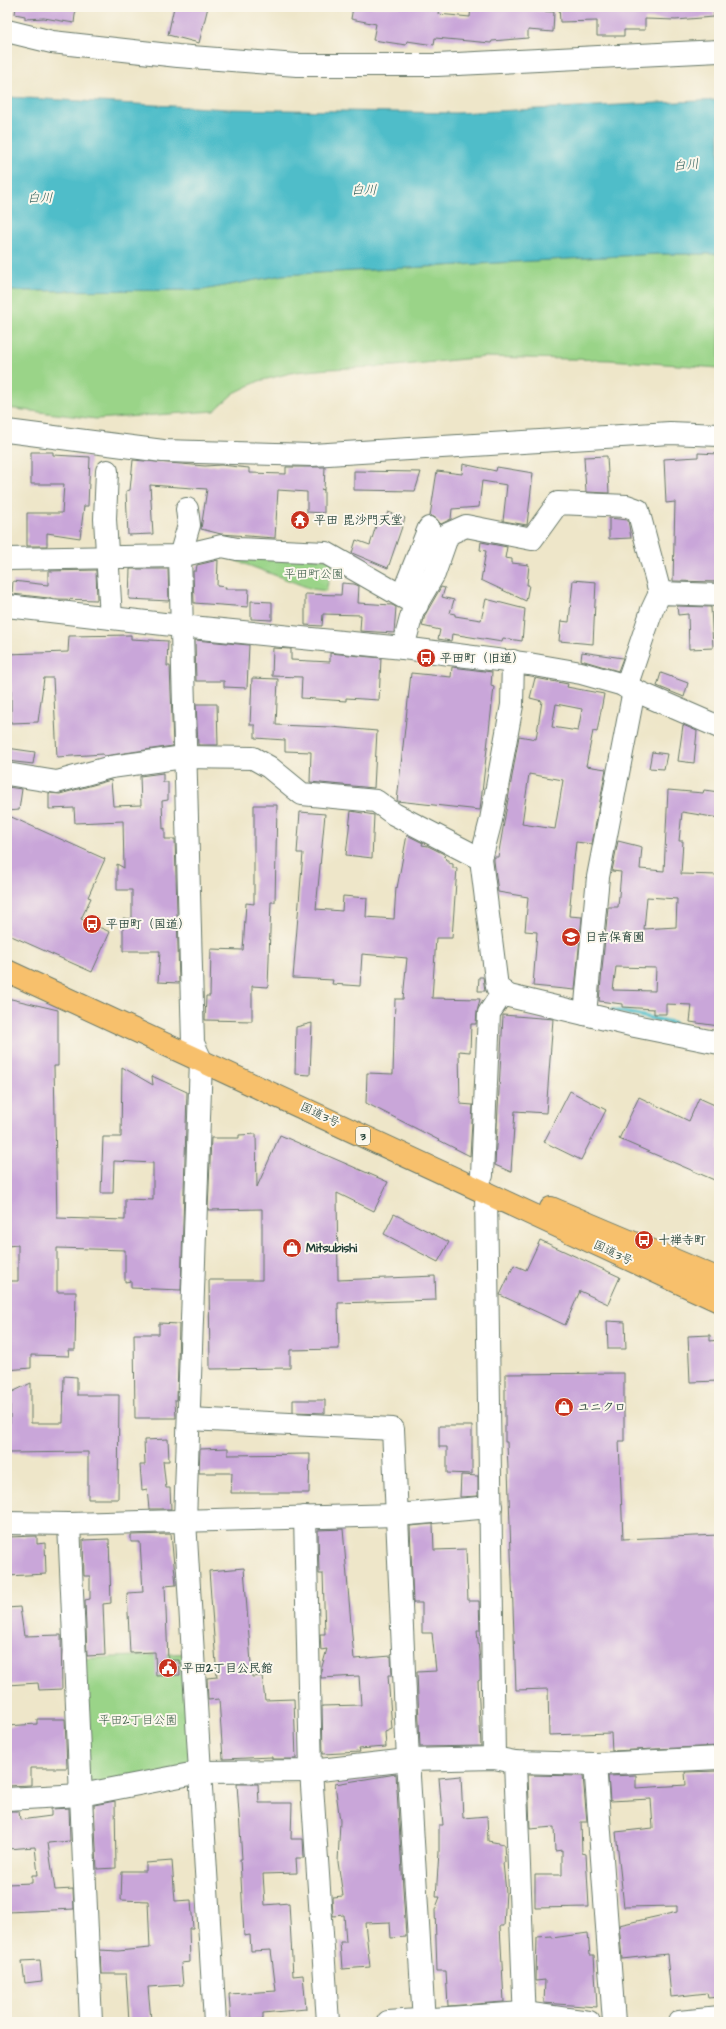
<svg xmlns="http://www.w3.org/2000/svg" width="726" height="2029" font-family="'Architects Daughter','Klee One',sans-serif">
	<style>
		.green { fill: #9ad488; stroke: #5c885e }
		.water { fill: #50bdc9; stroke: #387d7e }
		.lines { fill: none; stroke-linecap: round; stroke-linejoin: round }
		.stream { stroke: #50bdc9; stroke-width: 4.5 }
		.building { fill: #c9a6d9; fill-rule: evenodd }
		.minor-casing { stroke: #677868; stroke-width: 24 }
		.highway-casing { stroke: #677868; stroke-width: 24 }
		.minor { stroke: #fff; stroke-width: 22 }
		.highway { stroke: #f7c06c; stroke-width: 22 }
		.labels { text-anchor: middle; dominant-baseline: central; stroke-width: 4; stroke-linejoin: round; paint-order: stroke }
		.shield { fill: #fbf7ec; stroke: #61756b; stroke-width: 1 }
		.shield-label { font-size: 11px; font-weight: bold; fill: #1f3d34 }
		.poi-label { font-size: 12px; font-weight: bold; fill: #1f3d34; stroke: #fbf7ec; text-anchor: start }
		.park-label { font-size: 12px; fill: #385b45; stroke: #fbf7ec }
		.street-label { font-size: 12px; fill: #1f3d34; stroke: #fbf7ec }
		.water-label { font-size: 13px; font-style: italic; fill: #2b5d59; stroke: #fbf7ec }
	</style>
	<rect width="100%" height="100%" fill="#fbf7ec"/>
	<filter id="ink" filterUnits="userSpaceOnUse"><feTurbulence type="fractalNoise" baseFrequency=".025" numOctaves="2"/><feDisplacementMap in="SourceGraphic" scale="8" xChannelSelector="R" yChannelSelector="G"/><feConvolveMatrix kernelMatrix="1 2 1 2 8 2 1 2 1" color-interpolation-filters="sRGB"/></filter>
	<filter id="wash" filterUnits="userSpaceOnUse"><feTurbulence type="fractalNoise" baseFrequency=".012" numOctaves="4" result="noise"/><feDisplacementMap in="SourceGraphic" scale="16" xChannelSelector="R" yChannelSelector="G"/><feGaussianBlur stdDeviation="0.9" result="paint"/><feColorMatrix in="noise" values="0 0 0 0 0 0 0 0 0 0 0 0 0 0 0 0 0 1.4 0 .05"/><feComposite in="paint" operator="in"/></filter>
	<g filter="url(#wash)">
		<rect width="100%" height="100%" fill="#eee6c9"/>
		<g class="green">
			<path d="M 657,254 L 719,254 L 719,368 L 610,360 L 485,357 L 394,366 L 330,369 L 295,372 L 259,381 L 234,393 L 214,411 L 96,419 L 7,408 L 7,291 L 203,290 L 282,275 Z"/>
			<path d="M 218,554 L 334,559 L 326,591 L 312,589 Z"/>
			<path d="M 193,1653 L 201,1772 L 81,1795 L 76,1659 Z"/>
		</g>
		<path class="water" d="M 7,97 L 228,109 L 456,113 L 719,100 L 719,254 L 657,254 L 282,275 L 203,290 L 7,291 Z"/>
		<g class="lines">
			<path class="stream" d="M 613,1010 L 674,1023"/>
		</g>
		<g id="blocks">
			<g class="building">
				<path d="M 16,7 L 76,7 L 74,23 L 44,18 L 25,19 L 25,16 L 15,14 Z"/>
				<path d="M 174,7 L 208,7 L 199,43 L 168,35 Z"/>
				<path d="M 353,7 L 439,7 L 438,14 L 470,17 L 471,7 L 526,7 L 526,10 L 554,12 L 553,32 L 528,30 L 528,38 L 492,41 L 491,43 L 435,38 L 434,45 L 407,41 L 406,45 L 373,40 L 376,24 L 351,19 Z"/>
				<path d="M 559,7 L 714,7 L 714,17 L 676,20 L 645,19 L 645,30 L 624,30 L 624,36 L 597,36 L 597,21 L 560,22 Z"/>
				<path d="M 31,452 L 53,452 L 53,455 L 90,457 L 88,506 L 84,506 L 80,538 L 47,533 L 47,546 L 27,546 L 27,513 L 62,513 L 64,484 L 31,484 Z"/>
				<path d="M 698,453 L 719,454 L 719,582 L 673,581 L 675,502 L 666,503 L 664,459 L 698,457 Z"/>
				<path d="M 607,456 L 609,493 L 586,492 L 584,457 Z"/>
				<path d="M 133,460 L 205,466 L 221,465 L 249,468 L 249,473 L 286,474 L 286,467 L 325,467 L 324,490 L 321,489 L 324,490 L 324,513 L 307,512 L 307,492 L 278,490 L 275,538 L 221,534 L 201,529 L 207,489 L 150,485 L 153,534 L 128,535 L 126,491 L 130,490 Z"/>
				<path d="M 463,464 L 496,471 L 497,467 L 533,473 L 527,525 L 503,521 L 507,485 L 482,481 L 479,507 L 452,509 L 451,519 L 441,524 L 434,517 L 430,516 L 437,471 L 462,474 Z"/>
				<path d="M 354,471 L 421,472 L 415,491 L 354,490 Z"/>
				<path d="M 388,512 L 405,518 L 388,568 L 352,553 L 356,540 L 370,545 L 379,516 L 385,519 Z"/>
				<path d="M 609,518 L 628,520 L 631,538 L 609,539 Z"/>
				<path d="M 481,542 L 507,547 L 505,558 L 512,559 L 512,563 L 529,565 L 527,585 L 529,585 L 526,601 L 481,580 L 486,551 L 480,550 Z"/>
				<path d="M 218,560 L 217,586 L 226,587 L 225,589 L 249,589 L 248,607 L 194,603 L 193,571 L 196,571 L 197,565 Z"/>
				<path d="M 130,569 L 168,569 L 169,601 L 129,599 Z"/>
				<path d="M 96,570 L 97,600 L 58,599 L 12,594 L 13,581 L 48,585 L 48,571 Z"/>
				<path d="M 573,580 L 596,582 L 593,644 L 559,641 L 561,621 L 569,622 Z"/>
				<path d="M 342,583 L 354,584 L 359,586 L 358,603 L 392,605 L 396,607 L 394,633 L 360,631 L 361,615 L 323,614 L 322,626 L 305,625 L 305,594 L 341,595 Z"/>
				<path d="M 441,587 L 445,588 L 442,597 L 454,600 L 450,613 L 455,614 L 455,616 L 481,620 L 486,599 L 525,609 L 522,641 L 503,638 L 502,642 L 452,634 L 451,641 L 438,639 L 440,630 L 422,626 L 425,615 Z"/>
				<path d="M 251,601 L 272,602 L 272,620 L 251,619 Z"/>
				<path d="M 677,606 L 711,607 L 713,648 L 689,649 L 688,614 L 678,615 Z"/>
				<path d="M 131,635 L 131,639 L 168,641 L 167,666 L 170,666 L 173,746 L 104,756 L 103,754 L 57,757 L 53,678 L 44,678 L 38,722 L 11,723 L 11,683 L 7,683 L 7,654 L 68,652 L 69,636 Z"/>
				<path d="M 195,640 L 249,645 L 247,688 L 224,687 L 224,681 L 196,681 Z"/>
				<path d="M 273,648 L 291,649 L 291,660 L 330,662 L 330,653 L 381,658 L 379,700 L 346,698 L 346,701 L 301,698 L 302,677 L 272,676 Z"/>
				<path d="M 582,652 L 623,658 L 618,671 L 581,660 Z"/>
				<path d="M 452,667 L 492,672 L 491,686 L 494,687 L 480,810 L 397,801 L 411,673 L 451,677 Z"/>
				<path d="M 661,673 L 688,683 L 684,697 L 657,686 Z"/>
				<path d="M 252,678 L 278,679 L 276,725 L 331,727 L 377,731 L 374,788 L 310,782 L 311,752 L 285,751 L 285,740 L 255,738 L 255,725 L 250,725 Z"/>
				<path d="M 535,678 L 568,684 L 567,687 L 604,694 L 597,732 L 593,731 L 586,766 L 606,769 L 592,844 L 576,842 L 574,860 L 569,916 L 582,917 L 575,990 L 533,986 L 537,932 L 525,931 L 528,897 L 498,892 L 494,861 L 494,857 L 498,857 L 519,736 L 536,739 L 542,701 L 530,698 ZM 556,704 L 582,709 L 578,731 L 552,727 ZM 529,774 L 563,780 L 555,829 L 522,824 Z"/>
				<path d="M 196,704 L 217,704 L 218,745 L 198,745 Z"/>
				<path d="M 683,725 L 697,731 L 694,763 L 678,761 Z"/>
				<path d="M 7,748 L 35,752 L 33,764 L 7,761 Z"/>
				<path d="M 652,752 L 667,754 L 664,769 L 649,768 Z"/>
				<path d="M 163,773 L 163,782 L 168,782 L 168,800 L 162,801 L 163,829 L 165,828 L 165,839 L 175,839 L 179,983 L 158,982 L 160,951 L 123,951 L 123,918 L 132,919 L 132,890 L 117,890 L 117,864 L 124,868 L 123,821 L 75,823 L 74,808 L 49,809 L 49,793 L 60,794 L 111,780 L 113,806 L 141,805 L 140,776 Z"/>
				<path d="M 7,787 L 22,789 L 19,810 L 7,811 Z"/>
				<path d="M 668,790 L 703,793 L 704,790 L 719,792 L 719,818 L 682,812 L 679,841 L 683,841 L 681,874 L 719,875 L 719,1026 L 690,1022 L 692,1005 L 666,1004 L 666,1014 L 654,1014 L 654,1009 L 622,1007 L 622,1004 L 599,1001 L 608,907 L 618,907 L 621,872 L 612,871 L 618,841 L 642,847 L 640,869 L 664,871 ZM 647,897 L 677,899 L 676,927 L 644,929 ZM 616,967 L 656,968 L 655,991 L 613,990 Z"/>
				<path d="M 254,805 L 277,805 L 275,902 L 271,902 L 268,987 L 252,986 L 252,1021 L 205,1020 L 206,996 L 210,996 L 211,949 L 243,950 L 246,903 L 254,904 Z"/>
				<path d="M 351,811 L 374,815 L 372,858 L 346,855 Z"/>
				<path d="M 300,812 L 325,814 L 316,909 L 342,911 L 343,896 L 367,898 L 366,917 L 394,919 L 396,887 L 397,888 L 407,835 L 423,843 L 422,845 L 428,846 L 444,854 L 446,860 L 449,860 L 449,863 L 453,864 L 453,868 L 457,868 L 452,938 L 436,938 L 432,998 L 480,999 L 477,1012 L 476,1024 L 471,1024 L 470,1052 L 459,1051 L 460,1104 L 473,1105 L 470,1156 L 366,1103 L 367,1073 L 393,1074 L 395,999 L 403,999 L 407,958 L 362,954 L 360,986 L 332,984 L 333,980 L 293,978 L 303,853 L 297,853 Z"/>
				<path d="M 7,815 L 105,859 L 88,897 L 91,898 L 81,919 L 110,932 L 92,972 L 7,934 Z"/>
				<path d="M 479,977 L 483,977 L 485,991 L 478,991 Z"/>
				<path d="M 7,998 L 58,1010 L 58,1066 L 54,1066 L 57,1218 L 125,1220 L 125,1199 L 153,1200 L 153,1163 L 114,1161 L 113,1193 L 101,1193 L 103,1137 L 121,1137 L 122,1067 L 153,1085 L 152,1076 L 187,1092 L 181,1290 L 131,1288 L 131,1281 L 125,1282 L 125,1250 L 57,1248 L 57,1292 L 76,1292 L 75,1350 L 68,1350 L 69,1356 L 31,1355 L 31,1368 L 7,1370 L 7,1281 L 18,1281 L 18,1245 L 7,1246 Z"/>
				<path d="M 503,1015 L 553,1019 L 546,1113 L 515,1111 L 511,1172 L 495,1165 Z"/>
				<path d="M 312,1023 L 310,1075 L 295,1074 L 296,1027 Z"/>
				<path d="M 570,1091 L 606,1110 L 581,1160 L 544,1142 Z"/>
				<path d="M 639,1097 L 689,1121 L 699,1098 L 719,1107 L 719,1182 L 619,1139 Z"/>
				<path d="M 256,1134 L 257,1187 L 280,1135 L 388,1182 L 374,1211 L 337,1193 L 338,1280 L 435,1276 L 436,1300 L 338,1303 L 339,1349 L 290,1350 L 290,1368 L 210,1369 L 209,1280 L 262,1280 L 262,1209 L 208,1210 L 211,1138 L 239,1138 L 239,1135 Z"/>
				<path d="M 394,1214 L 449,1242 L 438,1262 L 384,1234 Z"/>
				<path d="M 540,1240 L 620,1277 L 608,1304 L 580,1291 L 565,1325 L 500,1295 L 514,1265 L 526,1270 Z"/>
				<path d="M 607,1321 L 625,1322 L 626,1349 L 608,1349 Z"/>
				<path d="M 159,1323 L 179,1324 L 177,1400 L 175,1400 L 176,1418 L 135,1418 L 134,1334 L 159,1334 Z"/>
				<path d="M 710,1335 L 710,1341 L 719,1340 L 719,1381 L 690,1382 L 688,1336 Z"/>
				<path d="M 624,1373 L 624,1441 L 619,1441 L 623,1539 L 719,1535 L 719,1746 L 612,1751 L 611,1733 L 549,1735 L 548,1689 L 516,1690 L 507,1442 L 505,1442 L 505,1374 Z"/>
				<path d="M 64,1376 L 77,1377 L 77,1395 L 119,1395 L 118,1499 L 88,1499 L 88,1452 L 7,1453 L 7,1424 L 10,1423 L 10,1393 L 31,1383 L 31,1423 L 63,1423 Z"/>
				<path d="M 293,1400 L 325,1400 L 325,1413 L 293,1412 Z"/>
				<path d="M 439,1426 L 472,1426 L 472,1474 L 447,1473 L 447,1447 L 439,1447 Z"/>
				<path d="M 168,1439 L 169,1461 L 163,1461 L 166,1488 L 170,1488 L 171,1509 L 149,1509 L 147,1489 L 142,1490 L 140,1465 L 145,1465 L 144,1440 Z"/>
				<path d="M 228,1448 L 228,1455 L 310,1454 L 309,1493 L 231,1493 L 232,1473 L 199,1473 L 200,1449 Z"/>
				<path d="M 461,1475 L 478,1476 L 478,1496 L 460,1497 Z"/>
				<path d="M 433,1524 L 434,1550 L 466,1549 L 468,1601 L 479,1601 L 480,1630 L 477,1630 L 480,1662 L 480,1680 L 478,1681 L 481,1746 L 420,1747 L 417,1672 L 436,1671 L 432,1633 L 422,1633 L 422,1603 L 413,1603 L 410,1526 Z"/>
				<path d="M 343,1529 L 354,1659 L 391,1656 L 392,1675 L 388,1675 L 392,1729 L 385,1732 L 386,1747 L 359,1749 L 360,1752 L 323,1754 L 322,1706 L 361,1705 L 359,1676 L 321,1678 L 321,1670 L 327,1649 L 321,1650 L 320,1634 L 325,1634 L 323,1574 L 319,1574 L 318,1530 Z"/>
				<path d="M 171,1534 L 176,1585 L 165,1586 L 168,1660 L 179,1660 L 180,1675 L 156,1676 L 155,1652 L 130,1653 L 127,1593 L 143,1592 L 140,1542 L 131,1542 L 131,1535 Z"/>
				<path d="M 37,1536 L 37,1544 L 45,1543 L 46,1574 L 7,1576 L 7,1537 Z"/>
				<path d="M 109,1539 L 111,1603 L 103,1604 L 105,1655 L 87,1656 L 85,1600 L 90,1599 L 90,1576 L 84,1576 L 83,1540 Z"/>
				<path d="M 244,1568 L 252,1677 L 262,1676 L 265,1700 L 294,1699 L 296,1759 L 272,1759 L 272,1757 L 223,1759 L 219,1699 L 208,1700 L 207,1678 L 217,1677 L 209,1571 Z"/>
				<path d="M 20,1607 L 24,1636 L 61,1635 L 62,1689 L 39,1690 L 38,1683 L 7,1685 L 7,1608 Z"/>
				<path d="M 37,1719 L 65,1719 L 67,1768 L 31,1768 L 31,1785 L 7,1786 L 7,1767 L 9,1767 L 7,1726 L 37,1724 Z"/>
				<path d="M 719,1771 L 719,1997 L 708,1998 L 707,1993 L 671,1997 L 667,1954 L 622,1959 L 619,1925 L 677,1912 L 677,1906 L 624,1907 L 616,1832 L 653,1828 L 651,1799 L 610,1801 L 608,1776 L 636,1775 L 636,1788 L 686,1785 L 685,1772 Z"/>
				<path d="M 396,1774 L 406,1937 L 391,1938 L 390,1922 L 365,1923 L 370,1967 L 342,1969 L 340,1942 L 346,1942 L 344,1915 L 333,1916 L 332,1897 L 343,1896 L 338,1862 L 340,1821 L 335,1784 Z"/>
				<path d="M 528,1775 L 583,1776 L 587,1822 L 581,1822 L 582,1853 L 586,1854 L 589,1907 L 535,1908 L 535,1875 L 562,1875 L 562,1850 L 555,1851 L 554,1827 L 530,1829 Z"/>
				<path d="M 461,1776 L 463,1818 L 487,1816 L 488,1841 L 504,1844 L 505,1862 L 503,1863 L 506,1892 L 504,1926 L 500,1926 L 504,2002 L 448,2006 L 446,1971 L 437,1971 L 435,1910 L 440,1897 L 436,1897 L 439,1852 L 439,1825 L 443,1825 L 439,1778 Z"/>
				<path d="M 237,1784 L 258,1784 L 259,1803 L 292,1803 L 291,1839 L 303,1839 L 304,1858 L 296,1858 L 297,1873 L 263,1874 L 265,1905 L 289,1903 L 293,1976 L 303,1975 L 306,2009 L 263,2013 L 263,2019 L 231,2021 L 229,1994 L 276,1991 L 271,1950 L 251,1951 L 250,1935 L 244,1936 L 240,1859 L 242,1859 Z"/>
				<path d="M 115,1801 L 116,1868 L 97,1869 L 94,1805 Z"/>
				<path d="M 69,1808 L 70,1841 L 48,1843 L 55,1890 L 73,1889 L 74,1909 L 8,1912 L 7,1884 L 32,1883 L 32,1875 L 38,1875 L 35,1847 L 7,1849 L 7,1811 L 19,1811 L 20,1820 L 51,1816 L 51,1809 Z"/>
				<path d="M 172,1861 L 175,1901 L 191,1900 L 193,1928 L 189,1928 L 190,1962 L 181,1963 L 183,1985 L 148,1987 L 151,2020 L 129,2022 L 126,1974 L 101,1974 L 100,1950 L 118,1951 L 150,1948 L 148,1901 L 121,1900 L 122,1871 L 146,1871 L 146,1863 Z"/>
				<path d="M 588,1933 L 590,1955 L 594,1955 L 597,2007 L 544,2003 L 545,1980 L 536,1981 L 537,1937 L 552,1936 L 552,1938 Z"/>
				<path d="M 40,1960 L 42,1981 L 25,1983 L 22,1961 Z"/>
			</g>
		</g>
	</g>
	<g filter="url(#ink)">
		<use href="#blocks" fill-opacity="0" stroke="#677868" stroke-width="1"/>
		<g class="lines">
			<defs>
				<g id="minor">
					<path d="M 7,31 L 52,42 L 178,56 L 297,65 L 437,65 L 719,51"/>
					<path d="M 7,431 L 163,451 L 312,455 L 670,433 L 719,435"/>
					<path d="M 107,471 L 105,519 L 111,618"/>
					<path d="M 187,509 L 189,525 L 180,556 L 193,1043 L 201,1060 L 185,1521 L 215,2022"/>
					<path d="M 7,559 L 180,556 L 222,546 L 237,549 L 326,553 L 417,605"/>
					<path d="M 402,596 L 429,528"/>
					<path d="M 7,606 L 181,626 L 403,648 L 529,664 L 581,673 L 620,684 L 719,727"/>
					<path d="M 403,648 L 413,610 L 434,574 L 448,534 L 466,526 L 532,539 L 558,503 L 627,506 L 638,510 L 660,593"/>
					<path d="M 626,687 L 652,610 L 660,593 L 719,595"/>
					<path d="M 7,774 L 57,782 L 111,767 L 184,757 L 253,758 L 269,767 L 302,794 L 376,801 L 394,814 L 481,859 L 497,987 L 509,996 L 635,1026 L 719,1043"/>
					<path d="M 481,859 L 491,820 L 512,705 L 513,661"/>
					<path d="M 585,1014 L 598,877 L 634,690"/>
					<path d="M 482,1175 L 489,1013 L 503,992"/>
					<path d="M 486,1193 L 494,1758"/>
					<path d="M 189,1419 L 393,1429 L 408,1760 L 424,2022"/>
					<path d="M 305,1517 L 311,1771 L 328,2022"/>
					<path d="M 7,1523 L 69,1524 L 397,1515 L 491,1507"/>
					<path d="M 69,1524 L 91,2022"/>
					<path d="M 515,1762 L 525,2022"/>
					<path d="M 595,1764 L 614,2022"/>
					<path d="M 7,1799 L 81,1795 L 201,1772 L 311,1771 L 408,1760 L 494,1758 L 515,1762 L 595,1764 L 719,1758"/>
					<path d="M 388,2022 L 524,2013 L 589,2022"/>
					<path d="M 679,2022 L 719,2018"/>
				</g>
				<g id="highway">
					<path d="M 7,971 L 719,1301"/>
					<path d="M 551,1208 L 719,1279"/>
				</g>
			</defs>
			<use href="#minor" class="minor-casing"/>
			<use href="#highway" class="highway-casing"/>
			<use href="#minor" class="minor"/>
			<use href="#highway" class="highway"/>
		</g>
	</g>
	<defs>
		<symbol id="temple-disc" viewBox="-11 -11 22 22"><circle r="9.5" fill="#c8321e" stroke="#fbf7ec"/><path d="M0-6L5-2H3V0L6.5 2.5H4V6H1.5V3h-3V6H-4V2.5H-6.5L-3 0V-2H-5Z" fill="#fff"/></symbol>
		<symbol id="bus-disc" viewBox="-11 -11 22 22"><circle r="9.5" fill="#c8321e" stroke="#fbf7ec"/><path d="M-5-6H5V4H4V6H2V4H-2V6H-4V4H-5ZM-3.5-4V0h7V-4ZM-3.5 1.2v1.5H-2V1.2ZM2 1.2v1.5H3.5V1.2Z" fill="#fff"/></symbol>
		<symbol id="school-disc" viewBox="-11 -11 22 22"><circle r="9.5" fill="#c8321e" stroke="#fbf7ec"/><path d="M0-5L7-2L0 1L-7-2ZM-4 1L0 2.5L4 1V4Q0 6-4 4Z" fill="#fff"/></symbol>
		<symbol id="shop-disc" viewBox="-11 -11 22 22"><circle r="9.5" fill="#c8321e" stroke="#fbf7ec"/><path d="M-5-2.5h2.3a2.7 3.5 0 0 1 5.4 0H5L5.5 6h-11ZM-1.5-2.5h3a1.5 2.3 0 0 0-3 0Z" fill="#fff"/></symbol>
		<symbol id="civic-disc" viewBox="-11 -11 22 22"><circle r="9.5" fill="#c8321e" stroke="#fbf7ec"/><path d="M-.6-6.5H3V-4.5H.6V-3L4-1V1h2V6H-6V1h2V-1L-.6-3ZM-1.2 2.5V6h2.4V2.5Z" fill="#fff"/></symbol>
	</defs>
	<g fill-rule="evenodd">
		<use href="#temple-disc" x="289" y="509" width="22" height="22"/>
		<use href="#bus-disc" x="415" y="647" width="22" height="22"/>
		<use href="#bus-disc" x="81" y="913" width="22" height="22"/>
		<use href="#school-disc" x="560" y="926" width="22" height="22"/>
		<use href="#bus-disc" x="633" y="1229" width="22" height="22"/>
		<use href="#shop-disc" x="281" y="1237" width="22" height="22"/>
		<use href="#shop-disc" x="553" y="1396" width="22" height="22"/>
		<use href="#civic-disc" x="157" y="1657" width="22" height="22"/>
	</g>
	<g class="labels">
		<rect class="shield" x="356" y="1127" width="14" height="18" rx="3"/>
		<g class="shield-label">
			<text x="363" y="1136">3</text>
		</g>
		<g class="poi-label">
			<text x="314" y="520">平田 毘沙門天堂</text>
			<text x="440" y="658">平田町（旧道）</text>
			<text x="106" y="924">平田町（国道）</text>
			<text x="585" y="937">日吉保育園</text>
			<text x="658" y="1240">十禅寺町</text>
			<text x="306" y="1248">Mitsubishi</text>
			<text x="578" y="1407">ユニクロ</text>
			<text x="182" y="1668">平田2丁目公民館</text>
		</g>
		<g class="park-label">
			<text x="314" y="574">平田町公園</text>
			<text x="138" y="1720">平田2丁目公園</text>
		</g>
		<g class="street-label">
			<text transform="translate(320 1115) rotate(25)">国道3号</text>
			<text transform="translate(613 1253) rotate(25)">国道3号</text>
		</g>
		<g class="water-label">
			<text transform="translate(686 165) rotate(-6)">白川</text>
			<text x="364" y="190">白川</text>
			<text x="40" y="198">白川</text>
		</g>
	</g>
	<rect width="726" height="2029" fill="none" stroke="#fbf7ec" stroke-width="24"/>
</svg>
